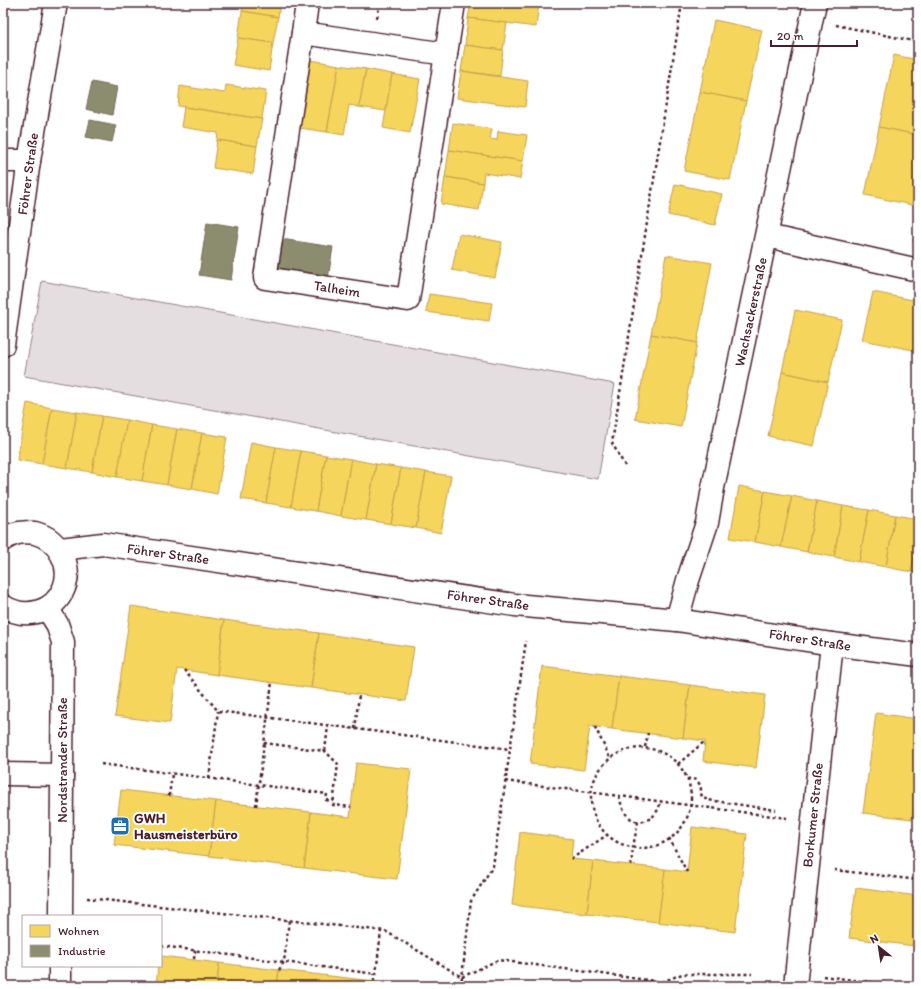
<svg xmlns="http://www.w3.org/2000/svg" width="921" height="989" font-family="Itim,sans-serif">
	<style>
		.green { fill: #e5dee0; stroke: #987e86 }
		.homes { fill: #f6d55c; stroke: #c29e4d }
		.industry { fill: #8c8c6e; stroke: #786b5a }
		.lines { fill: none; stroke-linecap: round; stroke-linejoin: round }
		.minor-casing { stroke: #4a1f2b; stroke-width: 25 }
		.path { stroke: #4a1f2b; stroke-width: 2.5; stroke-dasharray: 3 3; stroke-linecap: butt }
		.minor { stroke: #fff; stroke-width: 22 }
		.labels { text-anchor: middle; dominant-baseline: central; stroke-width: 4; stroke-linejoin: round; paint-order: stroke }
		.street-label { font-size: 14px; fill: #4a1f2b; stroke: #fff }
		.poi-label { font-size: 14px; font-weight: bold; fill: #4a1f2b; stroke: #fff; text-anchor: start }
	</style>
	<rect width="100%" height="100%" fill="#fff"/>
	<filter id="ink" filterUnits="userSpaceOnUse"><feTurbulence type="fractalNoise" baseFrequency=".025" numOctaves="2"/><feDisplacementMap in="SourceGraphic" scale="8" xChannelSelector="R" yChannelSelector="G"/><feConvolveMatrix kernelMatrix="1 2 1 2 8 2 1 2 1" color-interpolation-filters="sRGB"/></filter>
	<g filter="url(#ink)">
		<path class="green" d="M 42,281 L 615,384 L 598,479 L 24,376 Z"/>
		<g class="homes">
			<path d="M 243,3 L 280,3 L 278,17 L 242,11 Z"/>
			<path d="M 471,3 L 539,3 L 536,27 L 468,18 Z"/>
			<path d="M 242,11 L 278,17 L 273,43 L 238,38 Z"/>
			<path d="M 468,18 L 507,23 L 503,50 L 465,45 Z"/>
			<path d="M 714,20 L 762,30 L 746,101 L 700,92 Z"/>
			<path d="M 238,38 L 273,43 L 269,71 L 233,65 Z"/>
			<path d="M 465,45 L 503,50 L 500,76 L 461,71 Z"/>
			<path d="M 894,55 L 918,60 L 918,135 L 879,127 Z"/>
			<path d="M 311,60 L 339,65 L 327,132 L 300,128 Z"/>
			<path d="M 339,65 L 366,69 L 359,107 L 349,105 L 344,135 L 327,132 Z"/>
			<path d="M 366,69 L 392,74 L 386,111 L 359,107 Z"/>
			<path d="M 461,71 L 528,81 L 525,107 L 457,98 Z"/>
			<path d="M 392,74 L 420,79 L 410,133 L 383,128 Z"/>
			<path d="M 226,85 L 266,91 L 262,119 L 178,106 L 180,86 L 225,93 Z"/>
			<path d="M 700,92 L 746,101 L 730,180 L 684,171 Z"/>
			<path d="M 184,107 L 262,119 L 257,146 L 217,140 L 218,133 L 181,127 Z"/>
			<path d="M 453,123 L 492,129 L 490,139 L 497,140 L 498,131 L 527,135 L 523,161 L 449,150 Z"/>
			<path d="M 879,127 L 918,135 L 918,178 L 912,205 L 865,195 Z"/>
			<path d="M 217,140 L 257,146 L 253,174 L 213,168 Z"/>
			<path d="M 449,150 L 523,161 L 520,179 L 484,173 L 483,183 L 445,177 Z"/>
			<path d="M 445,177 L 483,183 L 479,210 L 441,204 Z"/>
			<path d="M 675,184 L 722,194 L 715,225 L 668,215 Z"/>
			<path d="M 459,234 L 502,242 L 495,278 L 452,270 Z"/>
			<path d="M 666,255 L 712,263 L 697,343 L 651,334 Z"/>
			<path d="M 873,292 L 918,301 L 918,351 L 862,340 Z"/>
			<path d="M 429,294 L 492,303 L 489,321 L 426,312 Z"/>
			<path d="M 795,310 L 842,320 L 828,382 L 782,372 Z"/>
			<path d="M 651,334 L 697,343 L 681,427 L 635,419 Z"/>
			<path d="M 782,372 L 828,382 L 814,446 L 768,436 Z"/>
			<path d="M 27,403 L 52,408 L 42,464 L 17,460 Z"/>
			<path d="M 52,408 L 77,412 L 67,468 L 42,464 Z"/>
			<path d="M 77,412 L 102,416 L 92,472 L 67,468 Z"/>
			<path d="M 102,416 L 127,420 L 117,477 L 92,472 Z"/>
			<path d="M 127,420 L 152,425 L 142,481 L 117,477 Z"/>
			<path d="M 152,425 L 177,429 L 167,485 L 142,481 Z"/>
			<path d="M 177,429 L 202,433 L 192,489 L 167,485 Z"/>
			<path d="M 202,433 L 227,437 L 217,494 L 192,489 Z"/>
			<path d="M 251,442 L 276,447 L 266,503 L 241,499 Z"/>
			<path d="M 276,447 L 301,451 L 291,507 L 266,503 Z"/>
			<path d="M 301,451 L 326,455 L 316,511 L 291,507 Z"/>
			<path d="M 326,455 L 351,459 L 341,516 L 316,511 Z"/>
			<path d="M 351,459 L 376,464 L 366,520 L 341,516 Z"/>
			<path d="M 376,464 L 401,468 L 391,524 L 366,520 Z"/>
			<path d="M 401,468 L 426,472 L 416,528 L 391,524 Z"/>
			<path d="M 426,472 L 451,476 L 441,533 L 416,528 Z"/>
			<path d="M 739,486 L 765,491 L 755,542 L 730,538 Z"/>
			<path d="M 765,491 L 792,496 L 781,547 L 755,542 Z"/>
			<path d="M 792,496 L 817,501 L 807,552 L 781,547 Z"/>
			<path d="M 817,501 L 843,506 L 834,557 L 807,552 Z"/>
			<path d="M 843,506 L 869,510 L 859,562 L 834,557 Z"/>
			<path d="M 869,510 L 895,515 L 886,567 L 859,562 Z"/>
			<path d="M 895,515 L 918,519 L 918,537 L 911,572 L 886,567 Z"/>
			<path d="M 918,537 L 918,573 L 911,572 Z"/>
			<path d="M 131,606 L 224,620 L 217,675 L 177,669 L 170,723 L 115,716 Z"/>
			<path d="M 224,620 L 319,633 L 311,688 L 217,675 Z"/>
			<path d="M 319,633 L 414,647 L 406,701 L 311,688 Z"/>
			<path d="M 542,666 L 619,676 L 612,729 L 590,726 L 584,770 L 530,764 Z"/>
			<path d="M 619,676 L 690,685 L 683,738 L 612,729 Z"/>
			<path d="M 690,685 L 765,695 L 756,768 L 703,761 L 705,741 L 683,738 Z"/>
			<path d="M 876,713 L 918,719 L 918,777 L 912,819 L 863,813 Z"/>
			<path d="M 356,763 L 411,769 L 397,879 L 304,868 L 311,812 L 350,817 Z"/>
			<path d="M 121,790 L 216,801 L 209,856 L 114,845 Z"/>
			<path d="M 216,801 L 311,812 L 304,868 L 209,856 Z"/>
			<path d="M 692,827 L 747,834 L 735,932 L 658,922 L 665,869 L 687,872 Z"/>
			<path d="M 520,832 L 573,839 L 571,859 L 593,861 L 587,914 L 512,905 Z"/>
			<path d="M 593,861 L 665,869 L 658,922 L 587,914 Z"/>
			<path d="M 856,888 L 918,896 L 918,926 L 915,946 L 849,938 Z"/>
			<path d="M 161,956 L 219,963 L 217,986 L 156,986 L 158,966 L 161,966 Z"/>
			<path d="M 219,963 L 279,970 L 277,986 L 217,986 Z"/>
			<path d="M 279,970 L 399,984 L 399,986 L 277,986 Z"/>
		</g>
		<g class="industry">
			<path d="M 92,82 L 117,87 L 112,115 L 86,109 Z"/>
			<path d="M 90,120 L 116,125 L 112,142 L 86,137 Z"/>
			<path d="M 207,222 L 239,227 L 231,280 L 199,275 Z"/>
			<path d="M 275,238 L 333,247 L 328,279 L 271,270 Z"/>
		</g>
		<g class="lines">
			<defs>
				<g id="minor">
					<path d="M 307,3 L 303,33 L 446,54 L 454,3"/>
					<path d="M 303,33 L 265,278 L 408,300 L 446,54"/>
					<path d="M 3,161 L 29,161"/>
					<path d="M 767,236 L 918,270"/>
					<path d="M 3,345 L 29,161 L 56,3"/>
					<path d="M 3,540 C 12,533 24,531 35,533 C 58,539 73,565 64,588 C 54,613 25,620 3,606"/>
					<path d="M 60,549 L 103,544 L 515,605 L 677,620 L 832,644 L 918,655"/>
					<path d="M 47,608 L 57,624 L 63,642 L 61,916"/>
					<path d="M 677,620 L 688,580 L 707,523 L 713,488 L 815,3"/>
					<path d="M 3,774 L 62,775"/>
					<path d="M 60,986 L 60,966"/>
					<path d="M 795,986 L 832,644"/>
				</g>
			</defs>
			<use href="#minor" class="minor-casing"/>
			<g class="path">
				<path d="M 377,18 L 380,3"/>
				<path d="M 836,25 L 918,42"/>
				<path d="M 914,242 L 918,225"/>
				<path d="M 625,466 L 612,443 L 682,3"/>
				<path d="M 184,670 L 218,711 L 510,749"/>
				<path d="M 595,727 L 610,758"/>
				<path d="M 355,729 L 359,695"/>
				<path d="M 264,743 L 325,751 L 338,764 L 333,805 L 351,807"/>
				<path d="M 645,747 L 648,733"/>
				<circle cx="641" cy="798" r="50"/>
				<path d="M 325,751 L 328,726"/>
				<path d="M 101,764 L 327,794 L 326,800 L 333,801"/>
				<path d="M 678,764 L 705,741"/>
				<path d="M 209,778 L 218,711"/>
				<path d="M 687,779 C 695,778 700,781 701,790 C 701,792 701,794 702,797 C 704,799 706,799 708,800 L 776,810"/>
				<path d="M 505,781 L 787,818"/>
				<path d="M 169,796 L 172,774"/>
				<path d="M 619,796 C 622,808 625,818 638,822"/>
				<path d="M 256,806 L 272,682"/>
				<path d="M 669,838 L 687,872"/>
				<path d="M 571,859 L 607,835"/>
				<path d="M 631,866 L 633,847 L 638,822 C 652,820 657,815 661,801"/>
				<path d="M 834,870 L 918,880"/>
				<path d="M 915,879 L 918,858"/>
				<path d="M 87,898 L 385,931 L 462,977"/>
				<path d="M 161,946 L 376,974 L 381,931"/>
				<path d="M 194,959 L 195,950"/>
				<path d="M 279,970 L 284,962 L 289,920"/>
				<path d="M 823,976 L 898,986"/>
				<path d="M 462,977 L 498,960 L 662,982 L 670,986"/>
				<path d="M 374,981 L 374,974"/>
				<path d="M 662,982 L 682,974 L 752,974"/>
				<path d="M 461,986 L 471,901 L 493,866 L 526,641"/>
			</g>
			<use href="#minor" class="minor"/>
		</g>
	</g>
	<defs>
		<symbol id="office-square" viewBox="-11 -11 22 22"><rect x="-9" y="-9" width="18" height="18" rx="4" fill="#1f6fb2" stroke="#fff"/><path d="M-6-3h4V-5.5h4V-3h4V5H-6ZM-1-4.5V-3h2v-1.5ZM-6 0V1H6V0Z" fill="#fff"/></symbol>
	</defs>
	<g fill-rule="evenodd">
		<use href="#office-square" x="109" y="815" width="22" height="22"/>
	</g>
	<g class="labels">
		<g class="street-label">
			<text transform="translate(28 174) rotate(-82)">Föhrer Straße</text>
			<text transform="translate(337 289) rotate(9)">Talheim</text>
			<text transform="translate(751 312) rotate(-78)">Wachsackerstraße</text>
			<text transform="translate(168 554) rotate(8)">Föhrer Straße</text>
			<text transform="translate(488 600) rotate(8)">Föhrer Straße</text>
			<text transform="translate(810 640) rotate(9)">Föhrer Straße</text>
			<text transform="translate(62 760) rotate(-90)">Nordstrander Straße</text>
			<text transform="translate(813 815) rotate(-84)">Borkumer Straße</text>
		</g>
		<g class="poi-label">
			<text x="134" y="818">GWH<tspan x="134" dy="16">Hausmeisterbüro</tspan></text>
		</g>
	</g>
	<rect width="921" height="989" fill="none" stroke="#fff" stroke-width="16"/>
	<rect x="8" y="8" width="905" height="973" fill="none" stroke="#4a1f2b" stroke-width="1.5" filter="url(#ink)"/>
	<rect x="22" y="915" width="140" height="52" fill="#ffffff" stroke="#b7a5aa"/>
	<rect x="30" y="925" width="20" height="12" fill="#f6d55c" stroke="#b7a5aa"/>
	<text x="58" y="935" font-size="12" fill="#4a1f2b">Wohnen</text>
	<rect x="30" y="945" width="20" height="12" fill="#8c8c6e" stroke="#b7a5aa"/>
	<text x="58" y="955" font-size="12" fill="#4a1f2b">Industrie</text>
	<g transform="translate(879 947) rotate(330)" stroke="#ffffff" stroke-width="3" paint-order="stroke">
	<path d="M0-3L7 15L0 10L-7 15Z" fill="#4a1f2b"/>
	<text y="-6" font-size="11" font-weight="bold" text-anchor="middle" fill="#4a1f2b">N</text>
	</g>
	<path d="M771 40v6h86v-6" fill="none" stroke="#4a1f2b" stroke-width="2"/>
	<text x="777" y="40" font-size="12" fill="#4a1f2b" stroke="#ffffff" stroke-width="3" paint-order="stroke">20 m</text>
</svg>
